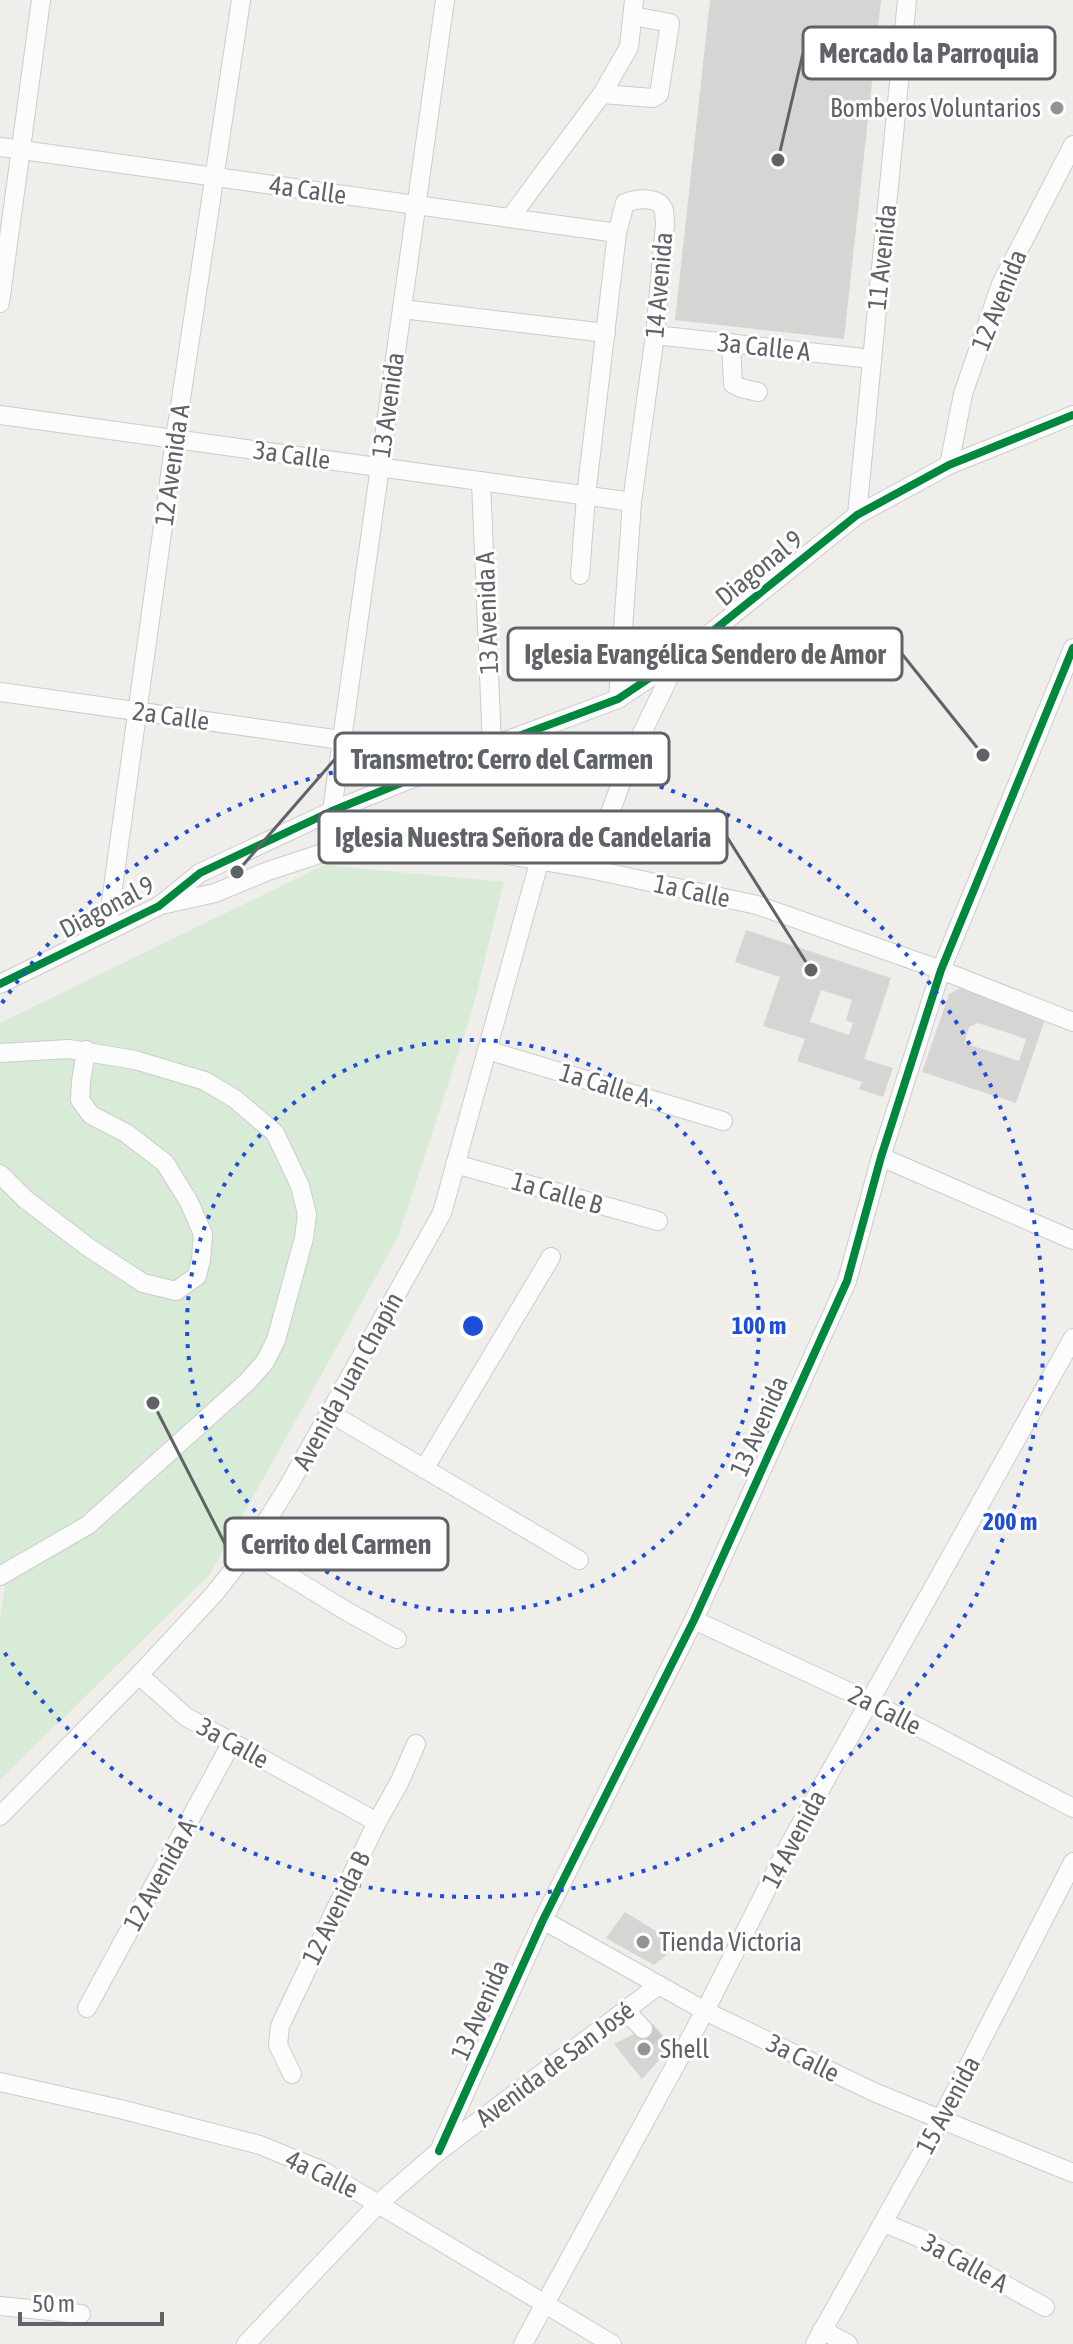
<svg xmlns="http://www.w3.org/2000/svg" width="1073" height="2344" font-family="'Asap Condensed',sans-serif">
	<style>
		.green { fill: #d8ebd6 }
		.building { fill: #d6d5d3; fill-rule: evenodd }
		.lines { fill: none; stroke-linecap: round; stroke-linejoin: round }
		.minor-tunnel { stroke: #cbcbca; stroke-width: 18; stroke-dasharray: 18 9; stroke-linecap: butt }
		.minor-casing { stroke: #cbcccc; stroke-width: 20 }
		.minor { stroke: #fdfcfc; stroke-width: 18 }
		.cycleway-casing { stroke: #fff; stroke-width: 13 }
		.cycleway { stroke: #00873e; stroke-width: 8 }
		.ring { fill: none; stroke: #1d4ed8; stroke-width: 4; stroke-dasharray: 4 8 }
		.poi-dot { fill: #919496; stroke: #fff; stroke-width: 3 }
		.labels { text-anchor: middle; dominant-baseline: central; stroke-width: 6; stroke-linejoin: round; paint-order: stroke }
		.poi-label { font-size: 26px; fill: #5f6368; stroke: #fff; text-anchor: start }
		.street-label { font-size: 26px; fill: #5f6368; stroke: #fff }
		.centre { fill: #1d4ed8; stroke: #fff; stroke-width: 4 }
		.ring-label { font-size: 24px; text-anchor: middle; font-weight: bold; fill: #1d4ed8; stroke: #fff; stroke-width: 6; stroke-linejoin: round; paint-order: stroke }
		.leader { fill: none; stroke: #5f6368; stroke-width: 3 }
		.callout-dot { fill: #5f6368; stroke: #fff; stroke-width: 3 }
		.callout { fill: #fff; stroke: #5f6368; stroke-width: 3 }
		.callout-label { font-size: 28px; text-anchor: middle; font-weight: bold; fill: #5f6368 }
	</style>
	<rect width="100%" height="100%" fill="#efeeea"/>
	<path class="green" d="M 324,865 L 504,882 L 472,1011 L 398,1237 L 210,1574 L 0,1780 L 0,1620 L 7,1571 L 0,1569 L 0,1023 Z"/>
	<g class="building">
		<path d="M 710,0 L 881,0 L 844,339 L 675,320 Z"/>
		<path d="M 746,930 L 891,978 L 864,1059 L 893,1068 L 883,1097 L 859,1089 L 862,1082 L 797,1061 L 805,1039 L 763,1026 L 780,977 L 735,962 ZM 821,990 L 852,1000 L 846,1020 L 853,1023 L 849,1035 L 810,1022 Z"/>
		<path d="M 960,988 L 1046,1017 L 1016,1103 L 922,1072 L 949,994 ZM 978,1023 L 1026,1039 L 1019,1061 L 964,1043 L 969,1027 Z"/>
		<path d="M 625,1912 L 679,1945 L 654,1965 L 606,1938 Z"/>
		<path d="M 653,2024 L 672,2046 L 642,2079 L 614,2044 Z"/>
	</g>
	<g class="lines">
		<path class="minor-tunnel" d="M 643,2029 L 666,2053"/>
		<defs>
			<g id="minor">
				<path d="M 602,94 L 653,98 L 659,94 L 670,23 L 633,16"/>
				<path d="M 0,147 L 617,233"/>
				<path d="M 510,218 L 602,94 L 629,47 L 634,0"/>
				<path d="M 0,303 L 41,0"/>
				<path d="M 402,309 L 606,333"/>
				<path d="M 655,335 L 872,359"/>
				<path d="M 731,343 L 733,384 L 741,388 L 758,392"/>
				<path d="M 0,415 L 632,502"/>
				<path d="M 949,465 L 963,394 L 1001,284 L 1073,145"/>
				<path d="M 481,481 L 492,746"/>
				<path d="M 857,515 L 907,0"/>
				<path d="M 580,575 L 586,496 L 617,233 L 625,203 C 636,199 658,195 664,210 C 664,211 665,223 665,224 L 655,335 L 632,502 L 618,699"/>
				<path d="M 0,692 L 341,740"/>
				<path d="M 332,811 L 445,0"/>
				<path d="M 590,869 L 630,758 L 677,661"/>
				<path d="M 166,904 L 215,893 L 268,871 L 335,849 L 383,841 L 431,842 L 590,869 L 757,905 L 941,970 L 1073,1022"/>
				<path d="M 107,931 L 175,439 L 241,0"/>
				<path d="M 0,984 L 159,906 L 200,873 L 332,811 L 492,746 L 618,699 L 678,659 L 857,515 L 949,465 L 1073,415"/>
				<path d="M 487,1050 L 723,1121"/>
				<path d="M 0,1053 L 69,1049 L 135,1060 L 205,1081 L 235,1099 L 275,1133 L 300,1186 L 307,1214 L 304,1238 L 276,1340 L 265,1362 L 247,1382 L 88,1525 L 0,1576"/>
				<path d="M 881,1157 L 1073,1240"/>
				<path d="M 455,1164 L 658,1221"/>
				<path d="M 0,1174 L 25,1199 L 88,1247 L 143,1283 L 176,1291 L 197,1276 L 201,1260 L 203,1234 L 189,1202 L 165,1163 L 126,1133 L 91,1115 L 80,1100 L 81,1082 L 86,1050"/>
				<path d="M 330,1413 L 579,1560"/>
				<path d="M 424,1469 L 551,1257"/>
				<path d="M 248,1551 L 348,1612 L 397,1639"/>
				<path d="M 694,1620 L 869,1701 L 1073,1808"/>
				<path d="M 139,1675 L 186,1717 L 377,1822"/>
				<path d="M 0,1816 L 139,1675 L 215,1593 L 248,1551 L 289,1485 L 442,1213 L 540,859"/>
				<path d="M 543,1920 L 705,2011 L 876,2093 L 1073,2173"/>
				<path d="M 87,2008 L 232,1742"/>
				<path d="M 625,2010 L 643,2029"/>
				<path d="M 292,2074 L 278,2045 L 280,2026 L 377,1822 L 399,1783 L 416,1744"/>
				<path d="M 0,2082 L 120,2109 L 260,2145 L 323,2171 L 612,2344"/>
				<path d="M 439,2151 L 543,1920 L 694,1620 L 847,1281 L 881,1157 L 941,970 L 1073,648"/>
				<path d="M 884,2223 L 918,2237 L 1045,2307"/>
				<path d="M 0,2306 L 81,2314"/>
				<path d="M 822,2330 L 848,2344"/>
				<path d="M 246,2344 L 379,2203 L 439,2151 L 659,1985"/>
				<path d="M 523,2344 L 705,2011 L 788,1847 L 1073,1338"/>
				<path d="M 815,2344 L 941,2119 L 1073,1862"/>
			</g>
		</defs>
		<use href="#minor" class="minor-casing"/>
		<use href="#minor" class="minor"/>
		<defs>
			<g id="cycleway">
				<path d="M 0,984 L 159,906 L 200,873 L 332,811 L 492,746 L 618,699 L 678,659 L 857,515 L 949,465 L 1073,415"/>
				<path d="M 439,2151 L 543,1920 L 694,1620 L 847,1281 L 881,1157 L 941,970 L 1073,648"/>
			</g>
		</defs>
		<use href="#cycleway" class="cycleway-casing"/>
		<use href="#cycleway" class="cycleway"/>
	</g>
	<g class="ring">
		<circle cx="473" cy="1326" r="286"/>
		<path d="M2 1003A571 571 0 1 1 2 1649"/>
	</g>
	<g class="poi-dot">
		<circle cx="1057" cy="108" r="8"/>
		<circle cx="643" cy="1942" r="8"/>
		<circle cx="644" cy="2049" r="8"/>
	</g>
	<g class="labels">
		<g class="poi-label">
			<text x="1041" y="108" text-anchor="end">Bomberos Voluntarios</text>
			<text x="659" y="1942">Tienda Victoria</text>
			<text x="660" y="2049">Shell</text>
		</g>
		<g class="street-label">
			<text transform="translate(308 190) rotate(8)">4a Calle</text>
			<text transform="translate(882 257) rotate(-84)">11 Avenida</text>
			<text transform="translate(659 285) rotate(-85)">14 Avenida</text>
			<text transform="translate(999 300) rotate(-68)">12 Avenida</text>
			<text transform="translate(764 347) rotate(6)">3a Calle A</text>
			<text transform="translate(388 405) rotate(-82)">13 Avenida</text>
			<text transform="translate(292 455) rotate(8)">3a Calle</text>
			<text transform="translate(172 465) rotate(-82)">12 Avenida A</text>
			<text transform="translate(759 568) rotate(-39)">Diagonal 9</text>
			<text transform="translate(487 613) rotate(-92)">13 Avenida A</text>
			<text transform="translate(171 716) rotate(8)">2a Calle</text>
			<text transform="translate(692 891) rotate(12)">1a Calle</text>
			<text transform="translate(107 907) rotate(-28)">Diagonal 9</text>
			<text transform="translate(605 1085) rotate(17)">1a Calle A</text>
			<text transform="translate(557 1193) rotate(16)">1a Calle B</text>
			<text transform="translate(348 1381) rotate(-61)">Avenida Juan Chapín</text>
			<text transform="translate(759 1426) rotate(-66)">13 Avenida</text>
			<text transform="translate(885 1710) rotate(27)">2a Calle</text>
			<text transform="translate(233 1743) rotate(29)">3a Calle</text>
			<text transform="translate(794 1839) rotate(-62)">14 Avenida</text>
			<text transform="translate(160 1875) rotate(-61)">12 Avenida A</text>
			<text transform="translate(336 1908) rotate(-64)">12 Avenida B</text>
			<text transform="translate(480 2010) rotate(-66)">13 Avenida</text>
			<text transform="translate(803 2058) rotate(26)">3a Calle</text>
			<text transform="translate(555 2064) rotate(-37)">Avenida de San José</text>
			<text transform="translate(948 2105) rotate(-62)">15 Avenida</text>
			<text transform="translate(322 2174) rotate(26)">4a Calle</text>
			<text transform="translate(965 2263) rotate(29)">3a Calle A</text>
		</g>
	</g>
	<circle cx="473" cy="1326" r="12" class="centre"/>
	<g class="ring-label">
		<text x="759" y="1334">100 m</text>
		<text x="1010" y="1530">200 m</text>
	</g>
	<path class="leader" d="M778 160L803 53M983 755L902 654M237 872L335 759M811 970L727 837M153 1403L225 1544"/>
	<g class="callout-dot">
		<circle cx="778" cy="160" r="8"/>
		<circle cx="983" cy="755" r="8"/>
		<circle cx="237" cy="872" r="8"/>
		<circle cx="811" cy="970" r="8"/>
		<circle cx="153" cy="1403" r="8"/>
	</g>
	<g class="callout">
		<rect x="803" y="27" width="252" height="52" rx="8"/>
		<rect x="508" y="628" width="394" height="52" rx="8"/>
		<rect x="335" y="733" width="334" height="52" rx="8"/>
		<rect x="319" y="811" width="408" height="52" rx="8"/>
		<rect x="225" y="1518" width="223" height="52" rx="8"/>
	</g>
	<g class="callout-label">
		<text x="929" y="63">Mercado la Parroquia</text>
		<text x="705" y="664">Iglesia Evangélica Sendero de Amor</text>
		<text x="502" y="769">Transmetro: Cerro del Carmen</text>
		<text x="523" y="847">Iglesia Nuestra Señora de Candelaria</text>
		<text x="336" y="1554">Cerrito del Carmen</text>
	</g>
	<path d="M20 2312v12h142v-12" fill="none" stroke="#5f6368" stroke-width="4"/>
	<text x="32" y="2312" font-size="24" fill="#5f6368" stroke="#ffffff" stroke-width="6" paint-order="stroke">50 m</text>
</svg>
